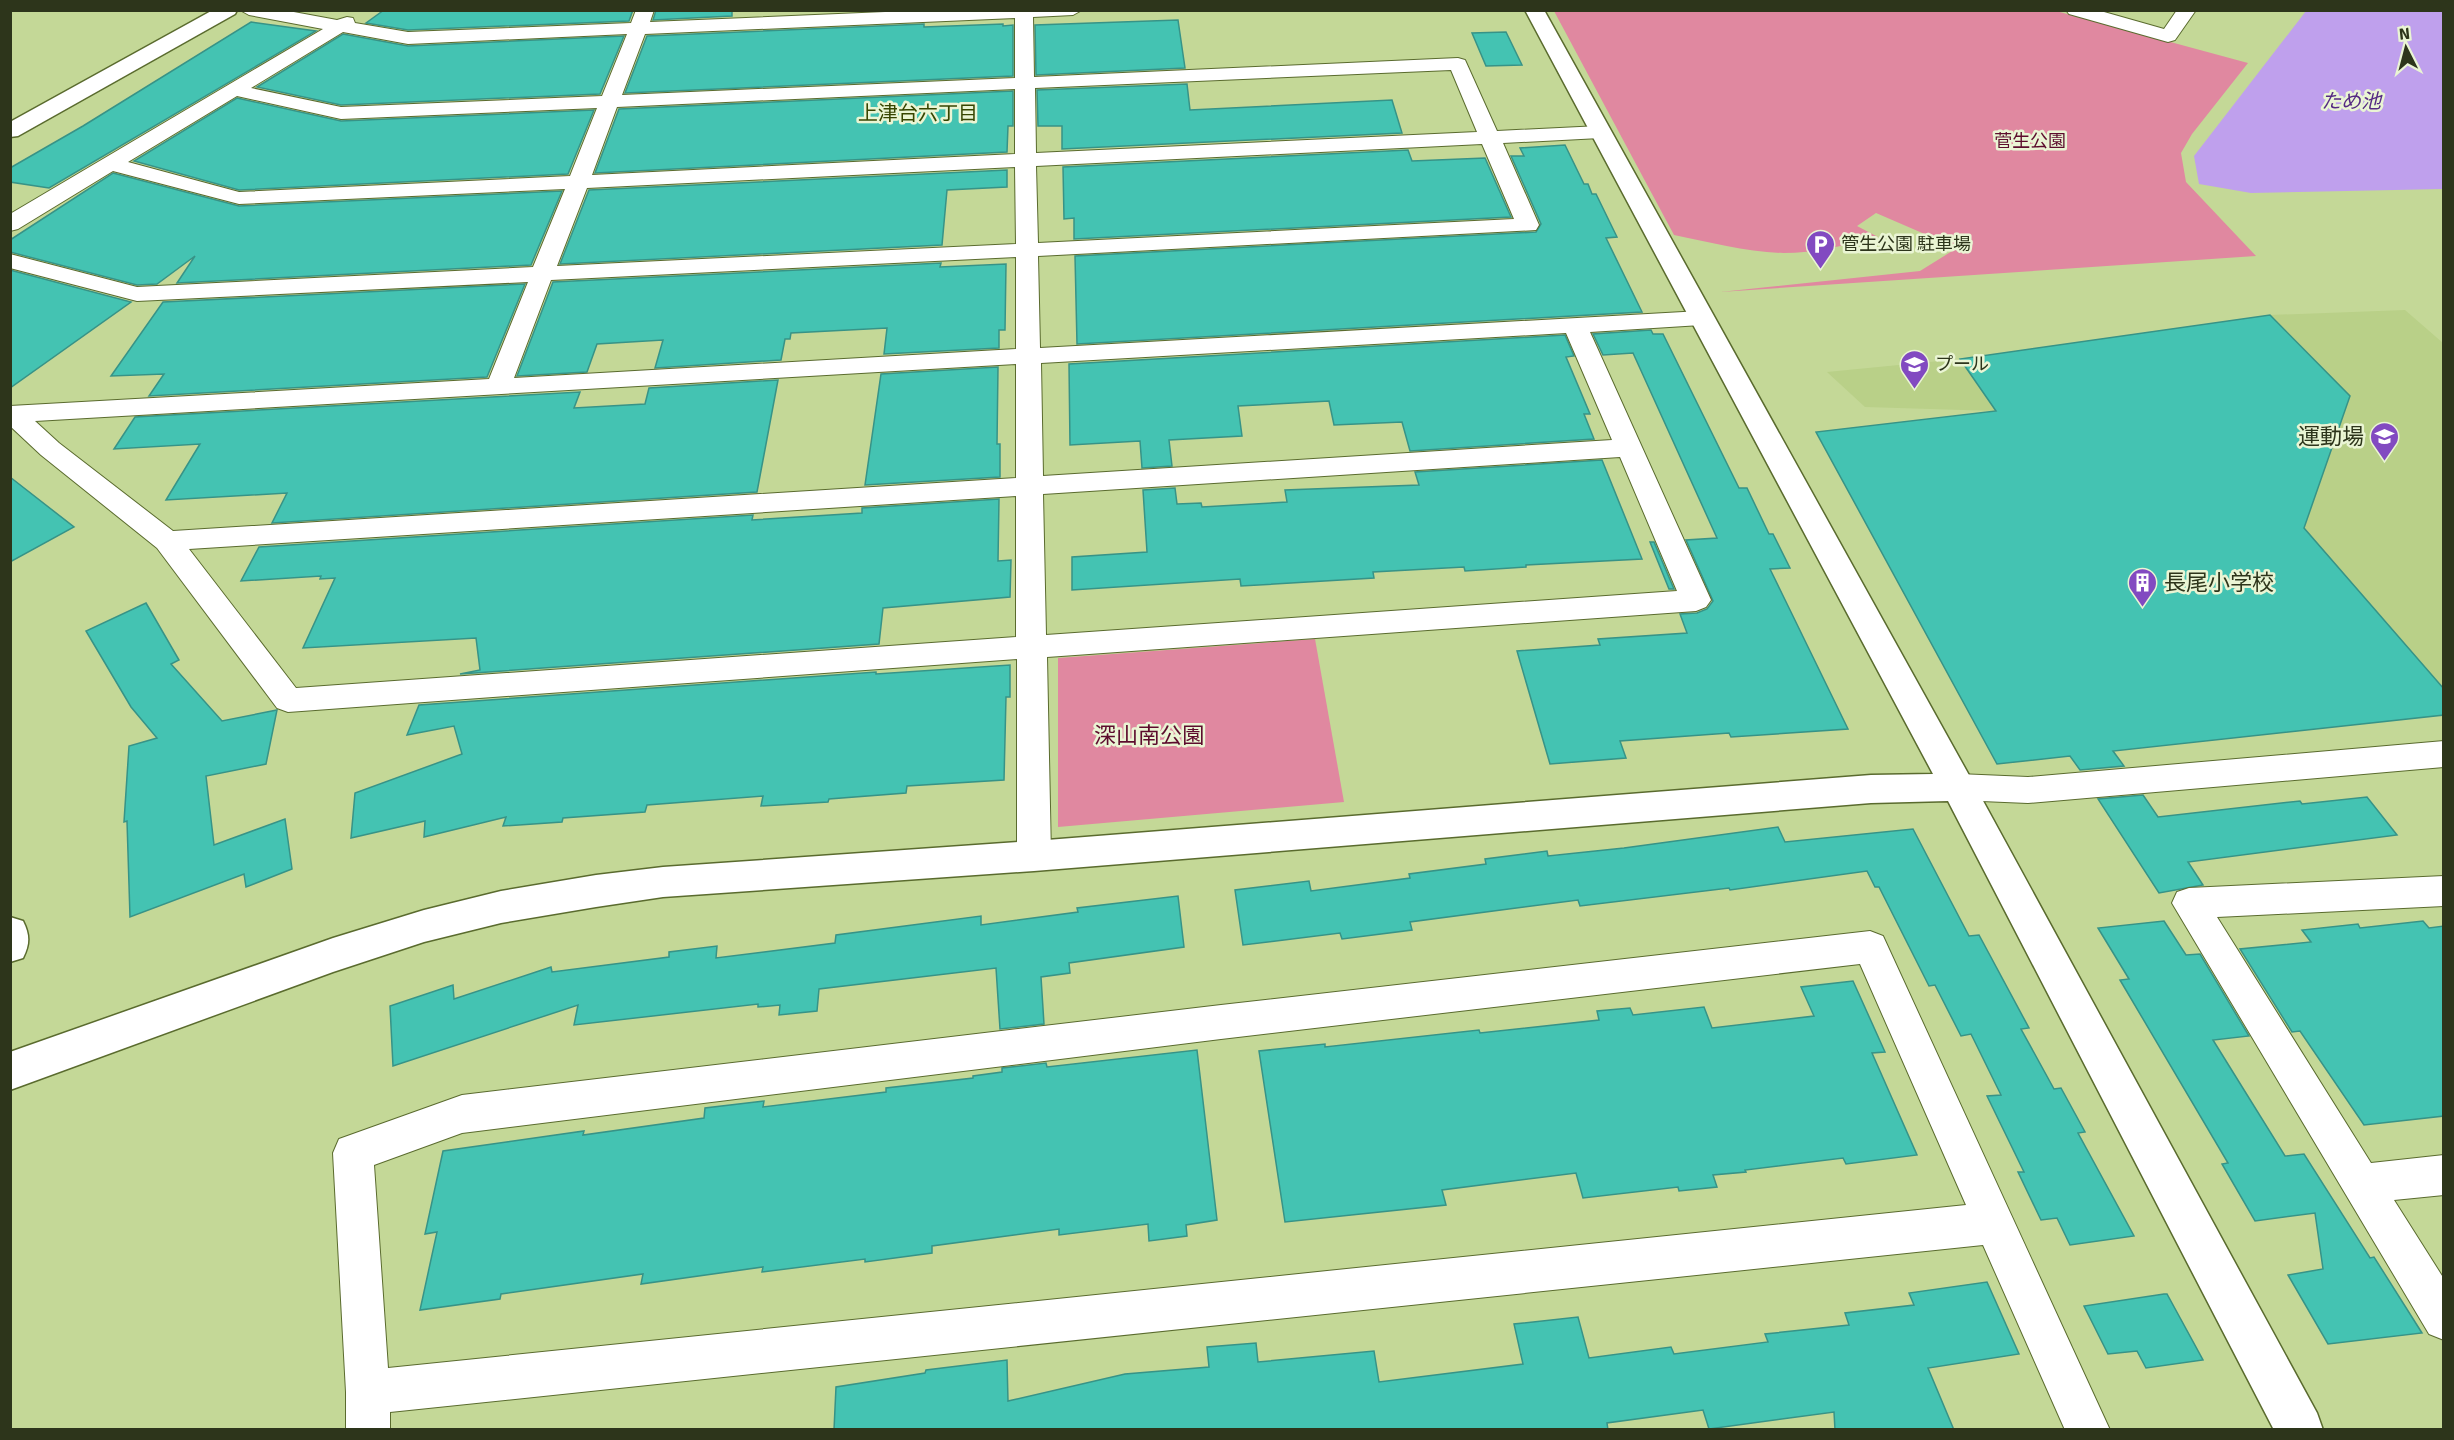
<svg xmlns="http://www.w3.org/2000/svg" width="2454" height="1440" font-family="Signika,'Noto Sans JP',sans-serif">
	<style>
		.built { fill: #b9d088 }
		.green { fill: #e088a0 }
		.water { fill: #bfa0ed }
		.building { fill: #44c3b2; stroke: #379387; stroke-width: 1.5 }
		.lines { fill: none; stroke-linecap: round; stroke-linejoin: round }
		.minor-casing { stroke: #5a6b2e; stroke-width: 2 }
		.tertiary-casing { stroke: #5a6b2e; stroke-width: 3 }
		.minor { fill: #fff; fill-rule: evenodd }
		.tertiary { fill: #fff; fill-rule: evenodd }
		.labels { text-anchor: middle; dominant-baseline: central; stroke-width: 5; stroke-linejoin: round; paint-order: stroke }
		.far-park-label { font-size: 18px; fill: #5c0c2d; stroke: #eaf5d4 }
		.far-poi-label { font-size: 18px; fill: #2d351b; stroke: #eaf5d4; text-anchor: start }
		.far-water-label { font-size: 20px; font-style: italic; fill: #552a83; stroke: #eaf5d4 }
		.far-neighbourhood-label { font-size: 20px; fill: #364500; stroke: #eaf5d4 }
		.poi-label { font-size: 22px; fill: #2d351b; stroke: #eaf5d4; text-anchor: end }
		.park-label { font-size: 22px; fill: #5c0c2d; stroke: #eaf5d4 }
	</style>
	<rect width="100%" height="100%" fill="#c4d897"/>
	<g class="built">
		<path d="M 2405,310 L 2443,343 L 2443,689 L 2304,528 L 2350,396 L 2270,315 Z"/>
		<path d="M 1960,359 L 1996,411 L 1865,407 L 1827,372 Z"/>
	</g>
	<g class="green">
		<path d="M 1554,11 L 2056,11 L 2248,63 L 2192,134 L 2181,153 L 2186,182 L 2256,256 L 1720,292 L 1920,271 L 1957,248 L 1876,213 L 1857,226 L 1878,237 C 1847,245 1815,253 1783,253 C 1747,252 1709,242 1674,235 Z"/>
		<path d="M 1315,639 L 1344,802 L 1058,827 L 1058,658 Z"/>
	</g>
	<path class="water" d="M 2306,11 L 2443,11 L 2443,189 L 2251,193 L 2199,184 L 2194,156 Z"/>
	<g class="building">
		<path d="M 384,10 L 633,10 L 629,21 L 408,30 L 366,23 Z"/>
		<path d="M 656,10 L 732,10 L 732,16 L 653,20 Z"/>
		<path d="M 1178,20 L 1185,68 L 1036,75 L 1035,25 Z"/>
		<path d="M 251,22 L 316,31 L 49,188 L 10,182 L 10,168 L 83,126 Z"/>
		<path d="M 924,24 L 924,27 L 1003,24 L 1003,26 L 1013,25 L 1013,76 L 625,93 L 647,36 Z"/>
		<path d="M 1506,32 L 1522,65 L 1486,66 L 1472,33 Z"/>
		<path d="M 343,34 L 408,46 L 624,36 L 600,94 L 341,105 L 257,87 Z"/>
		<path d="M 1187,84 L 1190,110 L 1392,100 L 1402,133 L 1062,149 L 1062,126 L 1038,126 L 1037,90 Z"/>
		<path d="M 1013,91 L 1013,126 L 1008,126 L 1007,152 L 595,173 L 619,109 Z"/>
		<path d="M 237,98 L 341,121 L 594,110 L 568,174 L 239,190 L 134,161 Z"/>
		<path d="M 1565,145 L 1584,184 L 1588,184 L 1592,194 L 1596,194 L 1617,237 L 1606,238 L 1642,312 L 1077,344 L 1075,256 L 1536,232 L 1541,224 L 1511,156 L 1524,156 L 1520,148 Z"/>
		<path d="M 1408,150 L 1412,161 L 1485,158 L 1511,217 L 1074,239 L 1074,218 L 1064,219 L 1063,167 Z"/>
		<path d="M 1007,170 L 1007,187 L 947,190 L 942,245 L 560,264 L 589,190 Z"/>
		<path d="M 113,173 L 239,206 L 562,191 L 531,265 L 177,283 L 195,256 L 157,284 L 137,285 L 10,252 L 10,240 Z"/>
		<path d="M 941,263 L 940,267 L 1006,264 L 1005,330 L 999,330 L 999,348 L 884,354 L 887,328 L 791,333 L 790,339 L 785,339 L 781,360 L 655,368 L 663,340 L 597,344 L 587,372 L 517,376 L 553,282 Z"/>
		<path d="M 10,270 L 131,302 L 10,388 Z"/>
		<path d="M 525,284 L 487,377 L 149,396 L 164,374 L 111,376 L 163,302 Z"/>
		<path d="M 2270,315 L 2350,396 L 2304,528 L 2444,689 L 2444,715 L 2113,751 L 2124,766 L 2080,770 L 2070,756 L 1997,764 L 1816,432 L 1996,411 L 1960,359 Z"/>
		<path d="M 1651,330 L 1653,334 L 1663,334 L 1739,488 L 1747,488 L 1769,534 L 1773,534 L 1790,568 L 1770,569 L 1848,729 L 1731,737 L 1729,733 L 1620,741 L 1626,758 L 1550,764 L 1517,651 L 1600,645 L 1598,639 L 1687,633 L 1680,614 L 1697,613 L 1707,609 L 1713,601 L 1686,540 L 1717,538 L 1633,353 L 1603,355 L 1593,334 Z"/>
		<path d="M 1565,335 L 1574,356 L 1566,357 L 1590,414 L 1584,414 L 1594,439 L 1410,451 L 1402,422 L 1334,425 L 1329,401 L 1238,406 L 1242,436 L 1169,440 L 1172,466 L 1142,468 L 1140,441 L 1070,445 L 1069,364 Z"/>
		<path d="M 998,367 L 997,444 L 1000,444 L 1000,477 L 865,485 L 881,374 Z"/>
		<path d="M 778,380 L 757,492 L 272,523 L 287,493 L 166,500 L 200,444 L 114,449 L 135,417 L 580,392 L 574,408 L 645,404 L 649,388 Z"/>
		<path d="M 1602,460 L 1642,559 L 1526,565 L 1526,567 L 1465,571 L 1464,567 L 1373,572 L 1374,578 L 1241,586 L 1240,579 L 1072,590 L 1072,557 L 1147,552 L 1143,490 L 1175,488 L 1177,504 L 1201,503 L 1202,507 L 1287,502 L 1285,490 L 1419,485 L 1415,472 Z"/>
		<path d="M 10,477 L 74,527 L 10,562 Z"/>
		<path d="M 999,499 L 998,561 L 1011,560 L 1010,597 L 883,608 L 879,644 L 460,674 L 480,670 L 476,638 L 303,648 L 335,578 L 320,579 L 321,576 L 241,581 L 259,547 L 753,515 L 752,520 L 862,513 L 862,508 Z"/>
		<path d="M 1650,542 L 1654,542 L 1674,589 L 1669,589 Z"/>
		<path d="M 146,603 L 179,660 L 171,664 L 222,721 L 277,710 L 266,764 L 206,776 L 214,845 L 285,819 L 292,869 L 246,887 L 244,874 L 130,917 L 127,821 L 124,822 L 129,746 L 157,738 L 131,707 L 86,631 Z"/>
		<path d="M 1010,665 L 1010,697 L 1006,697 L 1004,780 L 907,786 L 906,793 L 829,799 L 828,802 L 761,806 L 763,796 L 647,805 L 645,812 L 563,818 L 562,822 L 503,826 L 506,817 L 424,837 L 425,821 L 351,838 L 355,793 L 462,754 L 454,726 L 407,735 L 419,705 L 876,672 L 876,674 Z"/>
		<path d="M 2143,795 L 2158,817 L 2300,801 L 2302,804 L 2367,797 L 2397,835 L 2188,862 L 2203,885 L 2159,893 L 2098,799 Z"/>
		<path d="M 1778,827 L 1785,842 L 1913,829 L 1969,936 L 1979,935 L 2029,1028 L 2021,1029 L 2054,1089 L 2061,1088 L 2085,1132 L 2078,1133 L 2134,1236 L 2070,1245 L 2057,1218 L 2041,1220 L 2018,1172 L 2024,1172 L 1987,1096 L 2001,1095 L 1971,1034 L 1961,1036 L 1935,985 L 1929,986 L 1879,887 L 1875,887 L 1867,871 L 1730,890 L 1729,888 L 1580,906 L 1578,900 L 1501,910 L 1410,922 L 1412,930 L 1342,939 L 1340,933 L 1243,945 L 1235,890 L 1309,881 L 1311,891 L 1410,878 L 1409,874 L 1486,864 L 1485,859 L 1547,851 L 1548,856 L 1624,848 Z"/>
		<path d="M 1178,896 L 1184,947 L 1069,963 L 1070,973 L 1041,977 L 1044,1024 L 1000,1029 L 996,968 L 819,989 L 817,1011 L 779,1015 L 780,1005 L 758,1007 L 758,1004 L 574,1025 L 578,1005 L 393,1066 L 390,1006 L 453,985 L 454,999 L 551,967 L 552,972 L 669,957 L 669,952 L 717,946 L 716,958 L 835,943 L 836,935 L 981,916 L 981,925 L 1078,912 L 1077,908 Z"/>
		<path d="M 2164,921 L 2186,955 L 2200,954 L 2249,1036 L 2213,1040 L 2285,1156 L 2304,1154 L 2370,1258 L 2374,1257 L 2422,1333 L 2328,1344 L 2288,1275 L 2323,1269 L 2315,1213 L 2255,1221 L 2222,1164 L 2228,1163 L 2120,980 L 2129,979 L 2098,928 Z"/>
		<path d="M 2423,921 L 2429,928 L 2444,926 L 2444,1116 L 2364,1125 L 2300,1031 L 2292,1032 L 2240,949 L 2311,942 L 2302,930 L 2358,924 L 2360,928 Z"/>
		<path d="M 1853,981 L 1885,1052 L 1872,1053 L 1917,1155 L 1846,1164 L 1843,1158 L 1745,1170 L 1746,1172 L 1713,1175 L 1717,1187 L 1679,1191 L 1678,1187 L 1583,1198 L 1576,1173 L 1442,1190 L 1446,1205 L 1285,1222 L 1259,1051 L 1325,1044 L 1325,1047 L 1479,1030 L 1480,1033 L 1599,1020 L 1597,1011 L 1630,1008 L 1633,1015 L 1704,1007 L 1712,1028 L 1814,1016 L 1801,987 Z"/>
		<path d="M 1197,1050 L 1217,1220 L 1186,1225 L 1187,1236 L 1149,1241 L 1148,1224 L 1059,1235 L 1059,1229 L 932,1246 L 932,1253 L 865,1262 L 865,1259 L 762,1272 L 763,1267 L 641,1284 L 643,1274 L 501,1294 L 500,1299 L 420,1310 L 437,1232 L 425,1234 L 443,1151 L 584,1131 L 583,1135 L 704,1118 L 705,1108 L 764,1101 L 763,1107 L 886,1092 L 886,1088 L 973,1078 L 973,1076 L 1002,1072 L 1002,1068 L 1046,1063 L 1047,1067 Z"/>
		<path d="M 1987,1282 L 2019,1354 L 1928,1368 L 1954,1430 L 1835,1430 L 1834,1412 L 1709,1429 L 1703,1410 L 1607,1423 L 1608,1430 L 834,1430 L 836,1387 L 925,1373 L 926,1370 L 1007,1360 L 1008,1401 L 1125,1374 L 1209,1367 L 1207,1347 L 1256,1343 L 1258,1362 L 1374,1351 L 1379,1382 L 1523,1364 L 1514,1324 L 1578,1317 L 1589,1358 L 1671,1347 L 1674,1354 L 1768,1342 L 1765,1334 L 1849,1325 L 1845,1313 L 1914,1305 L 1909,1293 Z"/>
		<path d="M 2164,1294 L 2167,1294 L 2203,1360 L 2146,1368 L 2137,1351 L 2108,1354 L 2084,1306 Z"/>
	</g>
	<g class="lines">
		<defs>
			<g id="minor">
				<path d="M 240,10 L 283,10 L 337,20 L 347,17 L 353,18 L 355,23 L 408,32 L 631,23 L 636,10 L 654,10 L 650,22 L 932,10 L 1082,10 L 1073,15 L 1033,17 L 1034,77 L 1458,58 L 1465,60 L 1497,131 L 1600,126 L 1607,128 L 1610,132 L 1607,136 L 1600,138 L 1503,143 L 1539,225 L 1536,230 L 1038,256 L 1040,348 L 1701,311 L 1709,313 L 1713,318 L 1709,323 L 1701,325 L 1590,332 L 1711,600 L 1706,607 L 1696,611 L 1047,657 L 1051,856 L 1046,866 L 1034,870 L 1022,866 L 1017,856 L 1017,659 L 288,712 L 277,708 L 157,548 L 41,455 L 10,426 L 10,406 L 489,379 L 528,282 L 137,301 L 10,268 L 10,254 L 137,287 L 533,267 L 565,189 L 239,204 L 113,171 L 18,229 L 10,231 L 10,214 L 323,29 L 249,15 ZM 1015,18 L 1015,78 L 622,95 L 645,34 ZM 343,32 L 408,44 L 627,34 L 602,96 L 341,107 L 251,88 ZM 1451,70 L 1477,132 L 1036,153 L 1035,88 ZM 1015,89 L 1015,154 L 592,175 L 617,107 ZM 237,96 L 341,119 L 597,108 L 570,176 L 239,192 L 128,162 ZM 1482,144 L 1514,219 L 1038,243 L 1036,166 ZM 1015,167 L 1016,244 L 557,266 L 587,188 ZM 1016,257 L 1016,349 L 514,378 L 551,280 ZM 1566,333 L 1612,440 L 1043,476 L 1041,363 ZM 1016,364 L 1016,478 L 173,531 L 59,443 L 35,421 ZM 1620,457 L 1677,591 L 1046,635 L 1043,494 ZM 1016,496 L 1016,637 L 296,688 L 189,549 Z"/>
				<path d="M 2066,10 L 2097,10 L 2164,29 L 2177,10 L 2196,10 L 2175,40 L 2168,42 L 2069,14 Z"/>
				<path d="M 2444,741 L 2444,767 L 2028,803 L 1958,800 L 1946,796 L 1942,787 L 1946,778 L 1958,774 L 2028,777 Z"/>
				<path d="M 2444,876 L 2444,906 L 2217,917 L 2371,1163 L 2444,1155 L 2444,1195 L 2394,1200 L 2444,1279 L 2444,1340 L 2429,1334 L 2172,903 L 2177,892 L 2189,888 Z"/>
				<path d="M 1870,931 L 1883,936 L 2110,1430 L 2065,1430 L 1983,1245 L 390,1412 L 390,1430 L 346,1430 L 346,1392 L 333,1153 L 339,1139 L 462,1095 L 1221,1005 ZM 1860,964 L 1966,1205 L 388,1368 L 374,1165 L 462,1133 L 1221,1039 Z"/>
			</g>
			<g id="tertiary">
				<path d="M 213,10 L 237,10 L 235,14 L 18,136 L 10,137 L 10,122 Z"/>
				<path d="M 1525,10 L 1544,10 L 1970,777 L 2317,1413 L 2323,1430 L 2274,1430 L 1948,801 L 1871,803 L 1034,871 L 663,897 L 596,907 L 501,923 L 424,942 L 333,972 L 10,1090 L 10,1052 L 333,938 L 424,910 L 501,891 L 596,875 L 663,867 L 1034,841 L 1871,775 L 1933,774 Z"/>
				<path d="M 10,917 L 23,921 C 30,935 30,944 23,958 L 10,962 Z"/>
			</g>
		</defs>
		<use href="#minor" class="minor-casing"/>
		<use href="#tertiary" class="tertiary-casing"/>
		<use href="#minor" class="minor"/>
		<use href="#tertiary" class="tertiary"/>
	</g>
	<defs>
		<symbol id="parking-pin" viewBox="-11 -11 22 30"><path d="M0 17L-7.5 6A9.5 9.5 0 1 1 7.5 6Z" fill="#824ac1" stroke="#eaf5d4"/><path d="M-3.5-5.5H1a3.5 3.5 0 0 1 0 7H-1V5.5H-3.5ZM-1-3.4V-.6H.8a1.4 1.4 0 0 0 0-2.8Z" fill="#fff"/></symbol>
		<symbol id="school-pin" viewBox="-11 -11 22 30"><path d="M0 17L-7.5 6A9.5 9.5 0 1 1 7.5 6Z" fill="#824ac1" stroke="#eaf5d4"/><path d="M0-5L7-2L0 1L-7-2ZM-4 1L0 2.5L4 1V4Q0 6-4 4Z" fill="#fff"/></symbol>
		<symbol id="building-pin" viewBox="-11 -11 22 30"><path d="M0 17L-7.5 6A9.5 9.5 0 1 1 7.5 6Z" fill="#824ac1" stroke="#eaf5d4"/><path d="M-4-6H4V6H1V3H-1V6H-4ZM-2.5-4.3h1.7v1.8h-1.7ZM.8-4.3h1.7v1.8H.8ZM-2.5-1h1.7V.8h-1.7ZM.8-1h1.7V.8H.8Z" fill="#fff"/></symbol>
	</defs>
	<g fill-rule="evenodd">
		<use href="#parking-pin" x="1804" y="228" width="33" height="45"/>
		<use href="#school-pin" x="1898" y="348" width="33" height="45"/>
		<use href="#school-pin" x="2368" y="420" width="33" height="45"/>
		<use href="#building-pin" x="2126" y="566" width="33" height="45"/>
	</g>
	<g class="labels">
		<g class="far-park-label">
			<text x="2030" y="141">菅生公園</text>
		</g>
		<g class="far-poi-label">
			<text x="1841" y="244">管生公園 駐車場</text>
			<text x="1935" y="364">プール</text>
		</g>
		<g class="far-water-label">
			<text x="2351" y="101">ため池</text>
		</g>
		<g class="far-neighbourhood-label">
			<text x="918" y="113">上津台六丁目</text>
		</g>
		<g class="poi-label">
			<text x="2364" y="436">運動場</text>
			<text x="2164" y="582" text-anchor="start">長尾小学校</text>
		</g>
		<g class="park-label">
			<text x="1149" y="735">深山南公園</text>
		</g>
	</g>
	<rect width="2454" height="1440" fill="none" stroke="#2d351b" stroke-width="24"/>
	<g transform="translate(2406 48) rotate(354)" stroke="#eaf5d4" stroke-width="4.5" paint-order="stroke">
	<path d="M0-4.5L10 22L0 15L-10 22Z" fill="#2d351b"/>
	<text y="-9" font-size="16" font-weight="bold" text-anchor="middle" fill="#2d351b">N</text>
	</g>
</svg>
